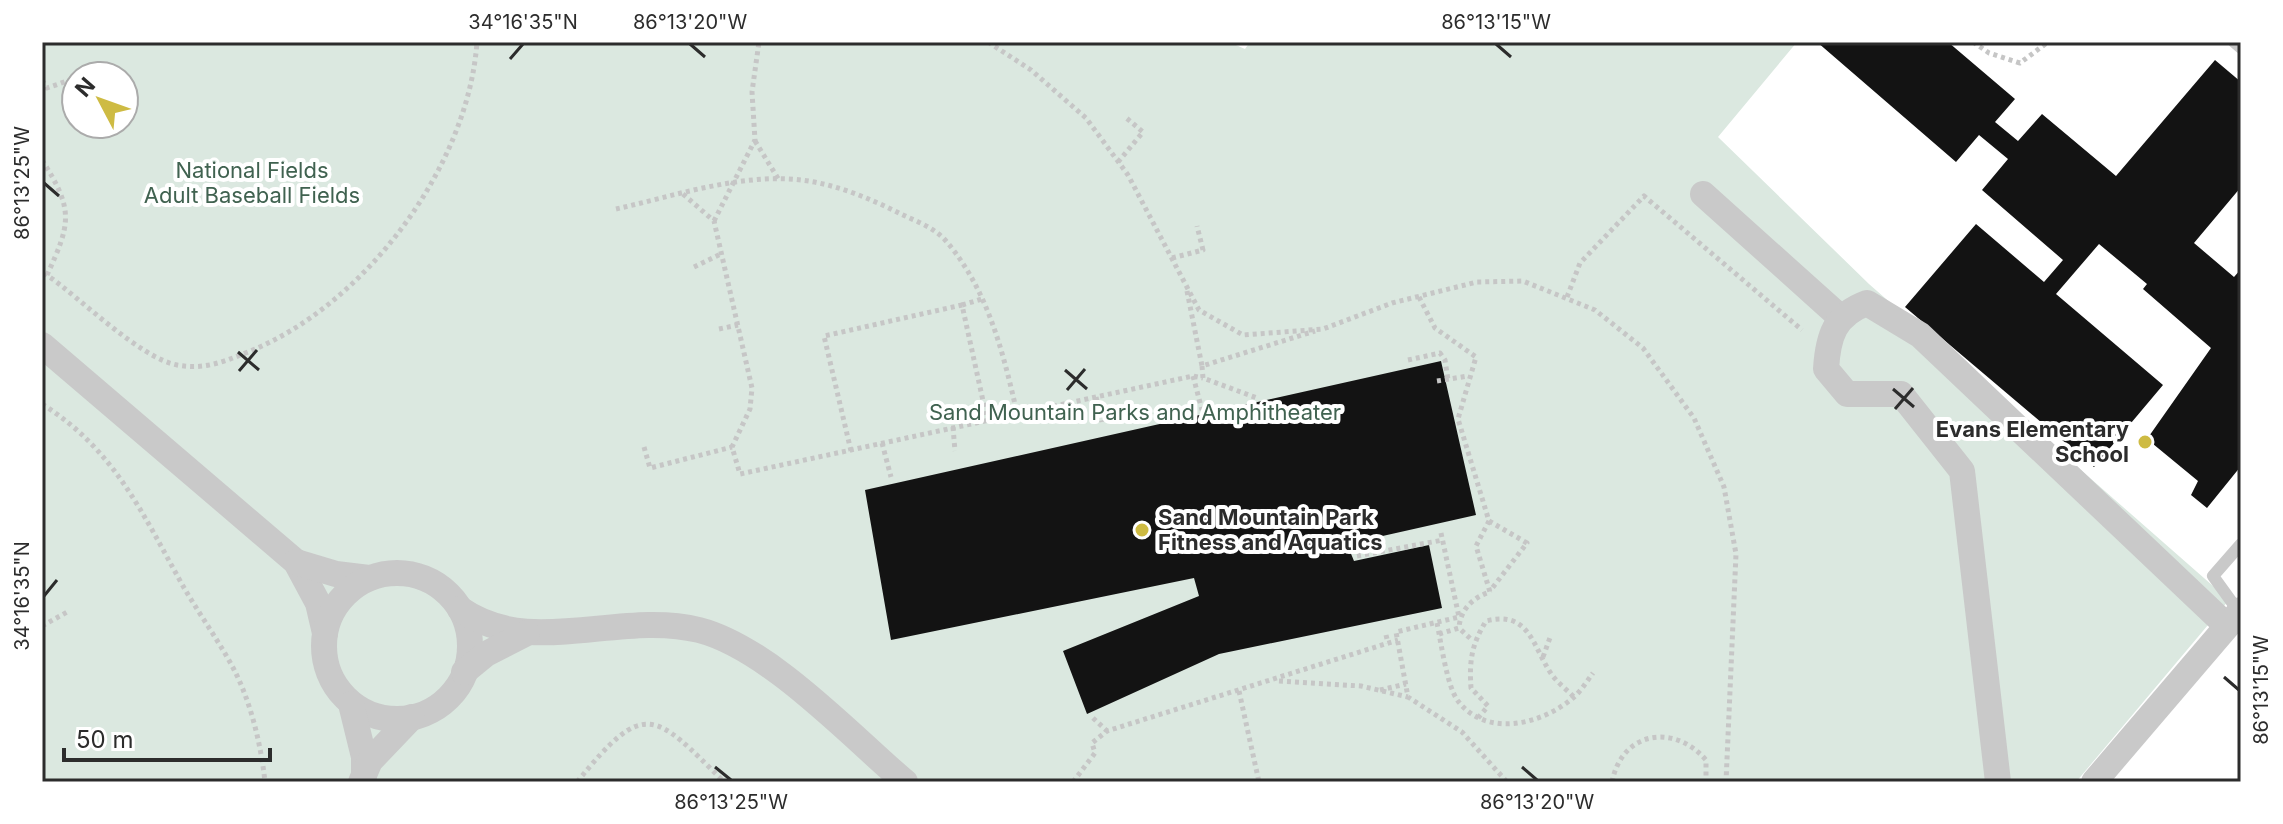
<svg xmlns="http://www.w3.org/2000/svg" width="2283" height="824" font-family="Inter,sans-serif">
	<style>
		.green { fill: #dbe8e0; fill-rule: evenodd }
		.building { fill: #131313 }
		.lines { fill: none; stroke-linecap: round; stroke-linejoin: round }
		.path { stroke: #c6c6c6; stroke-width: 5; stroke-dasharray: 4 4; stroke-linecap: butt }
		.service { stroke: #c9c9c9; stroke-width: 12 }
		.minor { stroke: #c9c9c9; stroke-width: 26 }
		.ticks { fill: none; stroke: #2c2c2c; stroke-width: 3 }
		.poi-dot { fill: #cebb43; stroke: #fff; stroke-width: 3 }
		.labels { text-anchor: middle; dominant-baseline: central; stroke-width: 8; stroke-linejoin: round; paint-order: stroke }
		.park-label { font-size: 22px; fill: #406250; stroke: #fff }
		.poi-label { font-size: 22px; font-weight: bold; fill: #2c2c2c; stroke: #fff; text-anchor: end }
		.neatline { fill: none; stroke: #2c2c2c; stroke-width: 3 }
		.ticks-label { font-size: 20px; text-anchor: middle; fill: #2c2c2c }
	</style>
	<rect width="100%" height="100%" fill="#fff"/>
	<path class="green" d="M 42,42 L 1229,42 L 1245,49 L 1250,42 L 1797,42 L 1718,137 L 1869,284 L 2229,600 L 2076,782 L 42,782 ZM 76,76 L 124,76 L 124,124 L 76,124 Z"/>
	<g class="building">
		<path d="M 1817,42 L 1948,42 L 2015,99 L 1995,122 L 2018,141 L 2042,114 L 2116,176 L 2215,60 L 2241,82 L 2241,187 L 2194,243 L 2234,277 L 2241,269 L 2241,466 L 2207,508 L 2191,495 L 2198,481 L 2147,439 L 2211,348 L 2143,289 L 2147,284 L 2099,244 L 2056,294 L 2163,385 L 2094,467 L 1905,307 L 1976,224 L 2044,282 L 2063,260 L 1982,190 L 2008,159 L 1979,135 L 1956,162 Z"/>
		<path d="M 1441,361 L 1476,515 L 1347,544 L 1354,561 L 1429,545 L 1442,608 L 1219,654 L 1087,714 L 1063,651 L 1199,596 L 1194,578 L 891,640 L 865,490 Z"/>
	</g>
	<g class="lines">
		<g class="path">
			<path d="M 988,42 L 1031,70 L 1086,118 L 1128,175 L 1199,310 L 1243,335 L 1323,329 L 1392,303 L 1477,282 L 1523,281 L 1595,310 L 1643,348 L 1694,418 L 1724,487 L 1736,554 L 1726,782"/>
			<path d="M 1973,42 L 1989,53 L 2020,63 L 2048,42"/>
			<path d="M 42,80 L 47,88 L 70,80"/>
			<path d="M 755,141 L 779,180"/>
			<path d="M 42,160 C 74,210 71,223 47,275 C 80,298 140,358 177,365 C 204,370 223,362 248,352 C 364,306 468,168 477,42"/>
			<path d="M 1118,162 L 1143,132 L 1124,116"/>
			<path d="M 683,194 L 714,221 L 752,388 L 750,409 L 732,447 L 740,474 L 1193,376 L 1203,378"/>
			<path d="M 616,209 C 674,196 741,173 801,180 C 835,184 869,198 899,213 C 915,221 934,227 946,241 C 988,290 1003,352 1017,413"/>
			<path d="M 714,221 L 755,140 L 752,92 L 759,42"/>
			<path d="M 1172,258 L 1203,250 L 1197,226"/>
			<path d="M 694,267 L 721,254"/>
			<path d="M 1187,291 L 1202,366 L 1315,331"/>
			<path d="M 1419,297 L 1435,328 L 1476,357 L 1458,419 L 1489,521 L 1476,546 L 1490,592 C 1473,597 1460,610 1459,628"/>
			<path d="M 1567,297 L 1580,263 L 1644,196 L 1802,330"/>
			<path d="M 962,305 L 982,299"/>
			<path d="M 719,329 L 738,325"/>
			<path d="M 1408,360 L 1440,353 L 1445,360 L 1448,380"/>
			<path d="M 1202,366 L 1203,378 L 1257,398"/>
			<path d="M 1193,376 L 1202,410"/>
			<path d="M 1437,381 L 1468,376"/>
			<path d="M 1096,397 L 1102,422"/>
			<path d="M 42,404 C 115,450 142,513 183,586 C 198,612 216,637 231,664 C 250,698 261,744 265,782"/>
			<path d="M 953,427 L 955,451"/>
			<path d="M 882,443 L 891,477"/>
			<path d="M 644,447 L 650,468 L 732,447"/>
			<path d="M 851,451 L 824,336 L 962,305 L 987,419"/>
			<path d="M 1489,521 L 1527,543 L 1490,591"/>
			<path d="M 1441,533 L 1459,617 L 1396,632 L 1408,697 L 1462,732 L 1507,782"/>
			<path d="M 1357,556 L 1443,540"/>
			<path d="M 1437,623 C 1441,642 1447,687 1458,701 C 1486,738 1542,725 1574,697 C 1581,691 1587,681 1593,673"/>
			<path d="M 42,626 L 69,611"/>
			<path d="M 1439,634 L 1459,628 L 1473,641"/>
			<path d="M 1386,635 L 1388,643"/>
			<path d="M 1543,657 L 1551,635"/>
			<path d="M 1279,681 L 1361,686 L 1408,697"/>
			<path d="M 1380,690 L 1406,684"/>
			<path d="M 1239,691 L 1259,782"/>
			<path d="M 1093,718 L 1107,731"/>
			<path d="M 1478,718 L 1488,706 L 1471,688 C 1469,660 1472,644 1486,621 C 1530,610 1532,646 1552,675 C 1558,683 1567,690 1574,697"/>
			<path d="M 577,782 C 645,698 654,712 724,782"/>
			<path d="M 1073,782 L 1095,753 L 1092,743 L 1107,731 L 1398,640"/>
			<path d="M 1510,782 L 1533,782"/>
			<path d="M 1612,782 C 1622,731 1674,723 1706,760 L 1706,782"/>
		</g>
		<g class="service">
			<path d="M 2234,42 L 2241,48"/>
			<path d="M 2239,612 L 2213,576 L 2241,544"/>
		</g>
		<g class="minor">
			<path d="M 1703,194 L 1840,317"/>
			<path d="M 42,345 L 296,562 L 318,603 L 325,633"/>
			<path d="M 296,562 L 336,574 L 369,578"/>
			<circle cx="397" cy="646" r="73"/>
			<path d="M 460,609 C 531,659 619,610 699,630 C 769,648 850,735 905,782"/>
			<path d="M 464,672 L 486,654 L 527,633"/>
			<path d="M 351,704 L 364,757 L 364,775"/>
			<path d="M 361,782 L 370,761 L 412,717"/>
			<path d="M 1998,782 L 1962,471 L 1901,394 L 1847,394 L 1826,369 C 1828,337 1834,315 1867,303 L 1920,335 L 2227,626"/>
			<path d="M 2094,782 L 2241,610"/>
		</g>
	</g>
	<path class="ticks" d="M 690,44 L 705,57M 1496,44 L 1511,57M 510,59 L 523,44M 44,183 L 59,196M 238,352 L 259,370M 1065,370 L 1087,389M 239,371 L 257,350M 1893,389 L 1914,407M 1067,390 L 1085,369M 1895,409 L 1913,388M 44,596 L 57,580M 2224,677 L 2239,690M 715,767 L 731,780M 1522,767 L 1537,780"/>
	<g class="poi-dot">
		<circle cx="2145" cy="442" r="8"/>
		<circle cx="1142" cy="530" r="8"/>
	</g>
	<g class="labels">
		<g class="park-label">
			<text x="252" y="170">National Fields<tspan x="252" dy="25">Adult Baseball Fields</tspan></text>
			<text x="1135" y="412">Sand Mountain Parks and Amphitheater</text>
		</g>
		<g class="poi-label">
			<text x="2129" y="429">Evans Elementary<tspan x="2129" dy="25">School</tspan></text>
			<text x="1158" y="517" text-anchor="start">Sand Mountain Park<tspan x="1158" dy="25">Fitness and Aquatics</tspan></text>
		</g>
	</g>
	<rect width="2283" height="824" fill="none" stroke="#ffffff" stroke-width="88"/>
	<g transform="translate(100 100) rotate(311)"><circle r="38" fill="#ffffff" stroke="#ababab" stroke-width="2"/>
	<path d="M0-6L14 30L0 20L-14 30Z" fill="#cebb43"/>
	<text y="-12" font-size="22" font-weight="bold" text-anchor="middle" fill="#2c2c2c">N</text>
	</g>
	<path d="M64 748v12h206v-12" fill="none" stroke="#2c2c2c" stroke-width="4"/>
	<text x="76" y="748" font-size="24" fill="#2c2c2c" stroke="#ffffff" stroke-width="6" paint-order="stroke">50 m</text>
	<rect x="44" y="44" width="2195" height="736" class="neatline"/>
	<g class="ticks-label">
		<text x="523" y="29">34°16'35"N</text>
		<text x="690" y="29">86°13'20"W</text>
		<text x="1496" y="29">86°13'15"W</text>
		<text transform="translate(22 183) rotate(-90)" y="7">86°13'25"W</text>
		<text transform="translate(22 596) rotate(-90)" y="7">34°16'35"N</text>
		<text transform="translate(2261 690) rotate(-90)" y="7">86°13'15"W</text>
		<text x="731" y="809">86°13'25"W</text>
		<text x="1537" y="809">86°13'20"W</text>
	</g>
</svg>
